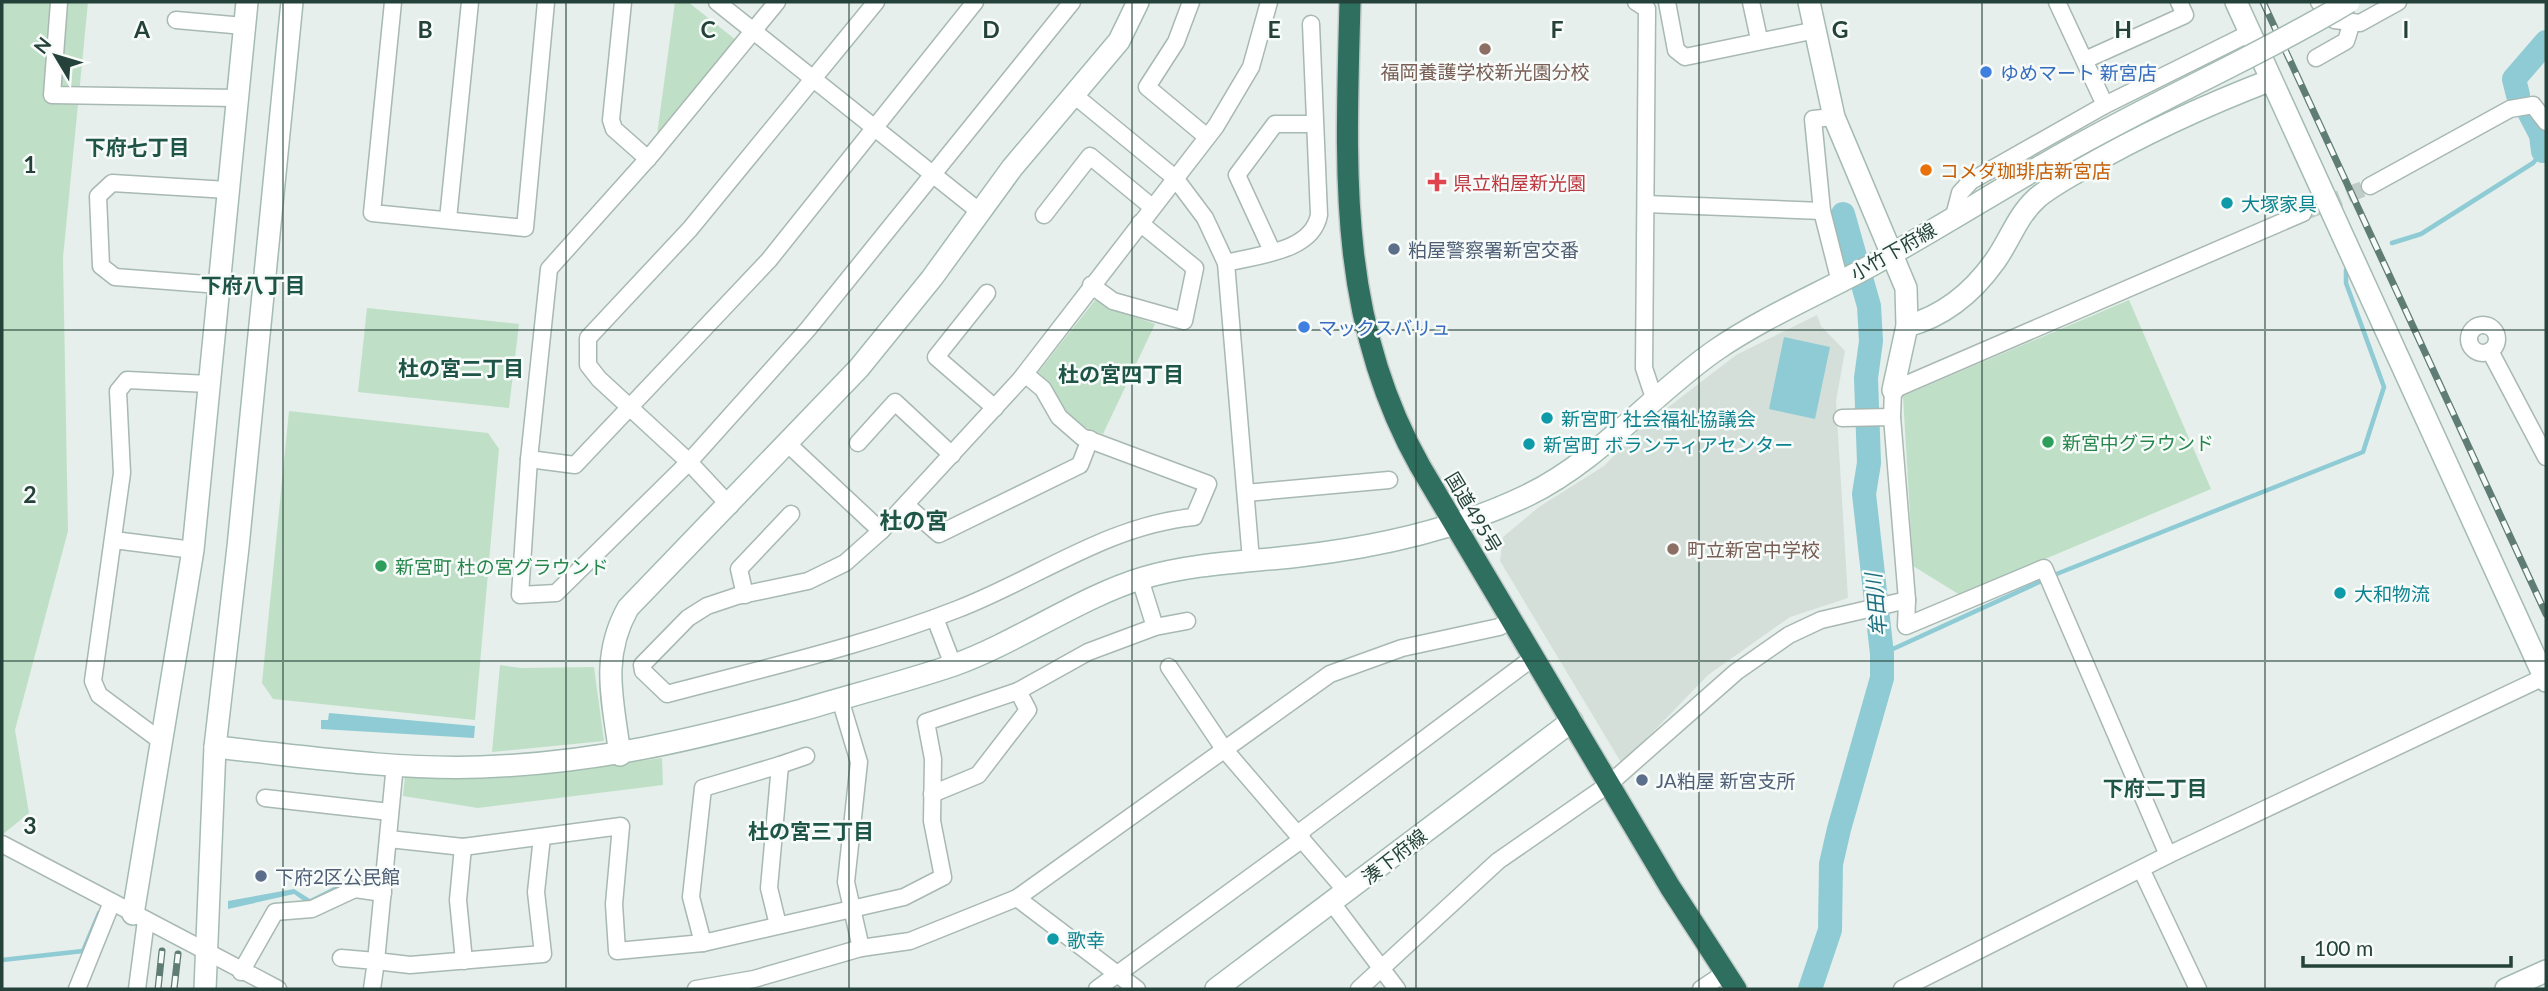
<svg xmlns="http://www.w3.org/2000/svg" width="2548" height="991" font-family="Lato,'Noto Sans JP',sans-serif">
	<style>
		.built { fill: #d4dfda }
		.green { fill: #bfe0c7 }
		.water { fill: #8ecbd4 }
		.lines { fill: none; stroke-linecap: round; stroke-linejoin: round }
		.stream { stroke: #8ecbd4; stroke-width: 4.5 }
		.river { stroke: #8ecbd4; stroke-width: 24 }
		.street-tunnel { stroke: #bfccc7; stroke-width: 16; stroke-dasharray: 16 8; stroke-linecap: butt }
		.street-casing { stroke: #a8b8b2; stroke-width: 19 }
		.secondary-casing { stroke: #a4bbb2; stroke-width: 24 }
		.highway-casing { stroke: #c2cac8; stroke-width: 24 }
		.street { stroke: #fff; stroke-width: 16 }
		.secondary { stroke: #fff; stroke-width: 21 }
		.highway { stroke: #2f6f60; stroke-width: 21 }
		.rail-casing { stroke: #5f7d74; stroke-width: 7 }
		.rail { stroke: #f7fbf9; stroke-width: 4.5; stroke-dasharray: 13; stroke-linecap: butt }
		.secondary-bridge-casing { stroke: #a4bbb2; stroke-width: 24; stroke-linecap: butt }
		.secondary-bridge { stroke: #fff; stroke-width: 21 }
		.grid { fill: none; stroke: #244239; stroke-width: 2; stroke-opacity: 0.55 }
		.education-dot { fill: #8d6e63; stroke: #f7fbf9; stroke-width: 2.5 }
		.shop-dot { fill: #3f7fe0; stroke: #f7fbf9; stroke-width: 2.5 }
		.food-dot { fill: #e8710a; stroke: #f7fbf9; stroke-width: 2.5 }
		.health-dot { fill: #e0444e; stroke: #f7fbf9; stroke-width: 2.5 }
		.culture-dot { fill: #0f9aa8; stroke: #f7fbf9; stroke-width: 2.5 }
		.service-dot { fill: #5c6f8a; stroke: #f7fbf9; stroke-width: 2.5 }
		.leisure-dot { fill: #2e9e5b; stroke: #f7fbf9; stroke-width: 2.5 }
		.labels { text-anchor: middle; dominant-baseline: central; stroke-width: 5; stroke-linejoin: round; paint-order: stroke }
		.education-label { font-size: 19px; fill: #785e54; stroke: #f7fbf9 }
		.shop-label { font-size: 19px; fill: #366cbe; stroke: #f7fbf9; text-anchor: start }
		.food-label { font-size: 19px; fill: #c56008; stroke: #f7fbf9; text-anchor: start }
		.health-label { font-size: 19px; fill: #be3a42; stroke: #f7fbf9; text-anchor: start }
		.culture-label { font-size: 19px; fill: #0d838f; stroke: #f7fbf9; text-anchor: start }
		.service-label { font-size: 19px; fill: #4e5e75; stroke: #f7fbf9; text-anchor: start }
		.street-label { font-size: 19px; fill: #244239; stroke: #f7fbf9 }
		.leisure-label { font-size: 19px; fill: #27864d; stroke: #f7fbf9; text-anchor: start }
		.neighbourhood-label { font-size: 21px; font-weight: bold; fill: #1f5546; stroke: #f7fbf9 }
		.water-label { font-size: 21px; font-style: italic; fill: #1c7180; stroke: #f7fbf9 }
		.quarter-label { font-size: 23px; font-weight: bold; fill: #1f5546; stroke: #f7fbf9 }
		.grid-label { font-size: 23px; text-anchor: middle; font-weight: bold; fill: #244239; stroke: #f7fbf9; stroke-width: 5; stroke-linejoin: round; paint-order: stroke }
	</style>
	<rect width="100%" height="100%" fill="#e6efeb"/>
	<path class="built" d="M 1817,315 L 1821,326 L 1845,351 L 1836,401 L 1848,598 L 1790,617 L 1708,675 L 1622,764 L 1500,561 L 1503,537 L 1539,507 L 1604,466 L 1640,429 L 1736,355 Z"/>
	<g class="green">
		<path d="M 2,2 L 88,2 L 63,258 L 68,531 L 15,730 L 29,813 L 2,835 Z"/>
		<path d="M 675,2 L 688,2 L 736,40 L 657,135 Z"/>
		<path d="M 1096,299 L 1115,310 L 1155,324 L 1103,434 C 1071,426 1055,400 1036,375 Z"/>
		<path d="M 2129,300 L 2211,489 L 1960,595 L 1913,566 L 1903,396 Z"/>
		<path d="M 367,308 L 519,324 L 509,408 L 358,392 Z"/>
		<path d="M 289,411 L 488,433 L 499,449 L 475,720 L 273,699 L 262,683 Z"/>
		<path d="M 500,665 L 521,668 L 594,667 L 604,741 L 492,752 Z"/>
		<path d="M 662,758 L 663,785 L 478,808 L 403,796 L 405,776 C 492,786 576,769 662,758 Z"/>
	</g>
	<g class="water">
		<path d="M 1784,337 L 1830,347 L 1815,419 L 1769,409 Z"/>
		<path d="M 329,713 L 475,726 L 474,738 L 321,729 L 321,720 L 328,720 Z"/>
		<path d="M 340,884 L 343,888 L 308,904 L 294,894 L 228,909 L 228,901 L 294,889 L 310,899 Z"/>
	</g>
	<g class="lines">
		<g class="stream">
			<path d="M 2392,243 L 2421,234 L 2533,163 L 2546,148"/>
			<path d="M 1882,654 L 2059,573 L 2363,452 L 2384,387 L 2346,283 L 2346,270"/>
			<path d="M 2,960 L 83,951 L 99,913"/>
		</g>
		<g class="river">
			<path d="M 2518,95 L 2514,79 L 2546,42"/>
			<path d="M 2529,112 L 2541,135 L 2543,151"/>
			<path d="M 1810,989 L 1830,930 L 1831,864 L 1839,829 L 1882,678 L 1882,654 L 1864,494 L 1869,463 L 1866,378 L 1871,341 L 1869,306 L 1843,214"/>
		</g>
		<path class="street-tunnel" d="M 2303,213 L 2370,186"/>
		<defs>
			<g id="street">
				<path d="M 59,2 L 52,95 L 236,98"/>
				<path d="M 393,2 L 372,213 L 525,228 L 546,2"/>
				<path d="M 623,2 L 611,120 L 614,129 L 648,159"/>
				<path d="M 717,2 L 980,212"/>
				<path d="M 777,2 L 652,154 L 549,269 L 529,459 L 520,595 L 556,593 L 689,462 L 808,329 L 1072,2"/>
				<path d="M 1191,2 L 1176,42 L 1147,87 L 1207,137"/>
				<path d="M 1636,2 L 1647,9 L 1644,368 L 1654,398"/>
				<path d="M 1667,2 L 1676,50 L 1685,57 L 1816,30"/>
				<path d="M 1751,2 L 1759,39"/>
				<path d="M 2057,2 L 2105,105"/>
				<path d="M 2319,2 L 2334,20 L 2360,23 L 2398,2"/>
				<path d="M 176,20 L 244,26"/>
				<path d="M 2316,58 L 2346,41 L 2352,22"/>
				<path d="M 2085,60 L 2185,15 L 2179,2"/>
				<path d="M 1074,95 L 1175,178 L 1205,218 L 1226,263 L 1251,560"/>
				<path d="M 1834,117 L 1813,119 L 1822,211 L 1840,282"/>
				<path d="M 2370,186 L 2510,109 L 2533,105 L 2546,122"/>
				<path d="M 1646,204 L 1822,211"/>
				<path d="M 1044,215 L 1090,156 L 1152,207"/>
				<path d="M 1954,216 L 1960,193 L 1971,181 L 2105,105 L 2250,33"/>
				<path d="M 448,219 L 470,2"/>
				<path d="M 1272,251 L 1237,175 L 1275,124 L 1313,124"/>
				<path d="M 1226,263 C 1257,255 1312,252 1319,215 L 1311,24"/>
				<path d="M 219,285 L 115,277 L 101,266 L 98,196 L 112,183 L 228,190"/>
				<path d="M 1091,285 L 1113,301 L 1184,321 L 1195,268 L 1140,223"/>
				<path d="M 987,293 L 936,357 L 995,408"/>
				<circle cx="2483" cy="339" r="14"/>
				<path d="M 2490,351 L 2546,457"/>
				<path d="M 1025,374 L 1043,389 L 1059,417 L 1082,437 L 1208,484 L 1194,517 C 1108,525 1036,579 958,609 C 864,646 764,668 667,694 L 643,671 L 642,665 L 688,618 L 707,606 L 737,596 L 808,581 L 845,563 L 881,531 L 1020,380 L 1216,126 L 1251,67 L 1269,2"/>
				<path d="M 1842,418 L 1892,417"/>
				<path d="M 858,443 L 895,402 L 952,455"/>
				<path d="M 788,444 L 881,531"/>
				<path d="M 529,459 L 575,465 L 769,260 L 975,2"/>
				<path d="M 1246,493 L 1389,480"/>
				<path d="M 906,505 L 939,534 L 1080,465 L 1090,439"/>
				<path d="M 730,506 L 689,462 L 599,379 L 588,365 L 588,338 L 690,229 L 876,2"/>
				<path d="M 114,540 L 193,550"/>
				<path d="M 745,595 L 739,569 L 791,514"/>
				<path d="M 935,618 L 953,665"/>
				<path d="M 1155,627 L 1187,621"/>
				<path d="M 1169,667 L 1224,749 L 1347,892"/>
				<path d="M 840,699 L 859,762 L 846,882 L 861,948"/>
				<path d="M 161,741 L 99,695 L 93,681 L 122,473 L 118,391 L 127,380 L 209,384"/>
				<path d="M 395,764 L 376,961 L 410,965 L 543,954 L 536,892 L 542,837"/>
				<path d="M 780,765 L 806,756"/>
				<path d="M 932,794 L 978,775 L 1028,710 L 1018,691"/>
				<path d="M 265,798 L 390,812"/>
				<path d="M 389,839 L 463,847 L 621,826 L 614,904 L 617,951 L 703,943 L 904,897 L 943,877 L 932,821 L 933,759 L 926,722 L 1018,691 L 1088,652 L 1155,627 L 1140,579"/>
				<path d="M 2,844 L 278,989"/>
				<path d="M 463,847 L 458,900 L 464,961"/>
				<path d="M 2168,855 L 2044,568 L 1906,626 L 1907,600 L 1892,417 L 1893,390 L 2303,213"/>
				<path d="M 2142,871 L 2198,989"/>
				<path d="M 1017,898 L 1137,989"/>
				<path d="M 1332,903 L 1397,989"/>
				<path d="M 703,943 L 691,897 L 703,788 L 780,765 L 769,888 L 778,925"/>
				<path d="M 341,958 L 376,961 L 372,989"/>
				<path d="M 241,972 L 275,912 L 312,909 L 355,889 L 383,893"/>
				<path d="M 77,989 L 112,902"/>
				<path d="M 137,989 L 146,920"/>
				<path d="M 696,989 L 754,979 L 861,948 L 910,941 L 1017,898 L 1330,674 L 1402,648 L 1499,627 L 1511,620"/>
				<path d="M 1097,989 L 1297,843 L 1304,829 L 1534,657"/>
				<path d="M 1359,989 L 1498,861 L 1609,784 L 1736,672 L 1789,635 L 1821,620 L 1907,600"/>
				<path d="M 1701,989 L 1725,973"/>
				<path d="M 1902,989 L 2168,855 L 2544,677"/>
			</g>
			<g id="secondary">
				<path d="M 1809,2 L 1834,117 L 1906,288 L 1907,326 L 1893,390"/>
				<path d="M 2236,2 L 2546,681"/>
				<path d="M 1907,326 C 1944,316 1973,292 1995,261 C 2010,240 2017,216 2037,198 C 2050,187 2067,178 2082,169 C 2141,135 2206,105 2271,80"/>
				<path d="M 215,747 C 303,756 392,770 481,767 C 595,763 693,740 802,710 C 852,695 904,682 954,665 C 1018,642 1080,597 1143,578 C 1194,563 1247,562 1299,556 C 1377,547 1458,529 1528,495 C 1600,460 1651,395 1716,350 C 1764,317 1821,293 1872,265 C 1930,233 1986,198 2043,165"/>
				<path d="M 620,755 C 613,701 600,658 628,608 L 859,368 L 932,278 L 1012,168 L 1119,41 L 1138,2"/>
				<path d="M 133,914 L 193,550 L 247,2"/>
				<path d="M 205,989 L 215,747 L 238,547 L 292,2"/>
				<path d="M 1216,989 L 1572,721"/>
				<path d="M 2506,989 L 2546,971"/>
			</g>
			<path id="highway" d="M 1350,2 C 1346,166 1336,317 1420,466 L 1670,887 L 1736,989"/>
		</defs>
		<use href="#street" class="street-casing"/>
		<use href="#secondary" class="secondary-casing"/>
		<use href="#highway" class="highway-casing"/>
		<use href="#street" class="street"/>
		<use href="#secondary" class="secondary"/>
		<use href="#highway" class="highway"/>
		<defs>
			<g id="rail">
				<path d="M 2263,2 L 2546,614"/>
				<path d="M 158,989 L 162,951"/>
				<path d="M 174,989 L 178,954"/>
			</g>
		</defs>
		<use href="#rail" class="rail-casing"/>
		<use href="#rail" class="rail"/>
		<defs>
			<path id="secondary-bridge" d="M 2043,165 C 2143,106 2250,61 2349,2"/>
		</defs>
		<use href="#secondary-bridge" class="secondary-bridge-casing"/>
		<use href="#secondary-bridge" class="secondary-bridge"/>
	</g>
	<path class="grid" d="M 283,2 L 283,989M 566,2 L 566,989M 849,2 L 849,989M 1132,2 L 1132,989M 1416,2 L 1416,989M 1699,2 L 1699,989M 1982,2 L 1982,989M 2265,2 L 2265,989M 2,330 L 2546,330M 2,661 L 2546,661"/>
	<g class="education-dot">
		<circle cx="1485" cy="49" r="7"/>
		<circle cx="1673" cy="549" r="7"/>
	</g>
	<g class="shop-dot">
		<circle cx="1986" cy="72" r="7"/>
		<circle cx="1304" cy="327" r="7"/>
	</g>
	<circle class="food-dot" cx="1926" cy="170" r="7"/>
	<path class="health-dot" d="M1433.5 171.5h7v7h7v7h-7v7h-7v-7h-7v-7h7z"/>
	<g class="culture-dot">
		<circle cx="2227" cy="203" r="7"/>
		<circle cx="1547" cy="418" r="7"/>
		<circle cx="1529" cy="444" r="7"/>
		<circle cx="2340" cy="593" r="7"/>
		<circle cx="1053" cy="939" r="7"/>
	</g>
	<g class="service-dot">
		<circle cx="1394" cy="249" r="7"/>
		<circle cx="1642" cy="780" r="7"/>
		<circle cx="261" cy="876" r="7"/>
	</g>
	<g class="leisure-dot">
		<circle cx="2048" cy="442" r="7"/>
		<circle cx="381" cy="566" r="7"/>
	</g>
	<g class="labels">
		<g class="education-label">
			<text x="1485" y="71">福岡養護学校新光園分校</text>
			<text x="1687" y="549" text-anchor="start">町立新宮中学校</text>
		</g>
		<g class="shop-label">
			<text x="2000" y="72">ゆめマート 新宮店</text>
			<text x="1318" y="327">マックスバリュ</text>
		</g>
		<g class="food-label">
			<text x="1940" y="170">コメダ珈琲店新宮店</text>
		</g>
		<g class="health-label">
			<text x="1453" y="182">県立粕屋新光園</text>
		</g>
		<g class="culture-label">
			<text x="2241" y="203">大塚家具</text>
			<text x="1561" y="418">新宮町 社会福祉協議会</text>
			<text x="1543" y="444">新宮町 ボランティアセンター</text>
			<text x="2354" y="593">大和物流</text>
			<text x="1067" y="939">歌幸</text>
		</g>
		<g class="service-label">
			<text x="1408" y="249">粕屋警察署新宮交番</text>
			<text x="1656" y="780">JA粕屋 新宮支所</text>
			<text x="275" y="876">下府2区公民館</text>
		</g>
		<g class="street-label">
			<text transform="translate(1893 251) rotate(-30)">小竹下府線</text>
			<text transform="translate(1474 512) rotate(59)">国道495号</text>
			<text transform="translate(1394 856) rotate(-38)">湊下府線</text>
		</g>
		<g class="leisure-label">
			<text x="2062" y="442">新宮中グラウンド</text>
			<text x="395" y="566">新宮町 杜の宮グラウンド</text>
		</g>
		<g class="neighbourhood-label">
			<text x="137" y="146">下府七丁目</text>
			<text x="253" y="284">下府八丁目</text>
			<text x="461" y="367">杜の宮二丁目</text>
			<text x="1121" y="373">杜の宮四丁目</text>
			<text x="2155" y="787">下府二丁目</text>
			<text x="811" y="830">杜の宮三丁目</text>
		</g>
		<g class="water-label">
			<text transform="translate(1875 605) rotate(-95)">牟田川</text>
		</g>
		<g class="quarter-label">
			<text x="914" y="520">杜の宮</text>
		</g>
	</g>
	<g class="grid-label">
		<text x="142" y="38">A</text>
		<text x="425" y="38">B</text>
		<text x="708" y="38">C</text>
		<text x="991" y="38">D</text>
		<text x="1274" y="38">E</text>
		<text x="1557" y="38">F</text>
		<text x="1840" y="38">G</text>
		<text x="2123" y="38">H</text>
		<text x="2406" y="38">I</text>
		<text x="30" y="173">1</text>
		<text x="30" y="503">2</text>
		<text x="30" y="834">3</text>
	</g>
	<rect width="2548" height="991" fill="none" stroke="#244239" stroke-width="7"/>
	<g transform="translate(56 56) rotate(308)" stroke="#f7fbf9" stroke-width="5" paint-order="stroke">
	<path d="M0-5L12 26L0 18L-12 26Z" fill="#244239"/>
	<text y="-10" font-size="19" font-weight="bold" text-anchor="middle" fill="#244239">N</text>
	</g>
	<path d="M2303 956v10h208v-10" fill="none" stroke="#244239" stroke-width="3.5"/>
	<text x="2314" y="956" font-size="21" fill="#244239" stroke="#f7fbf9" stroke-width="5" paint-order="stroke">100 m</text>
</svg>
